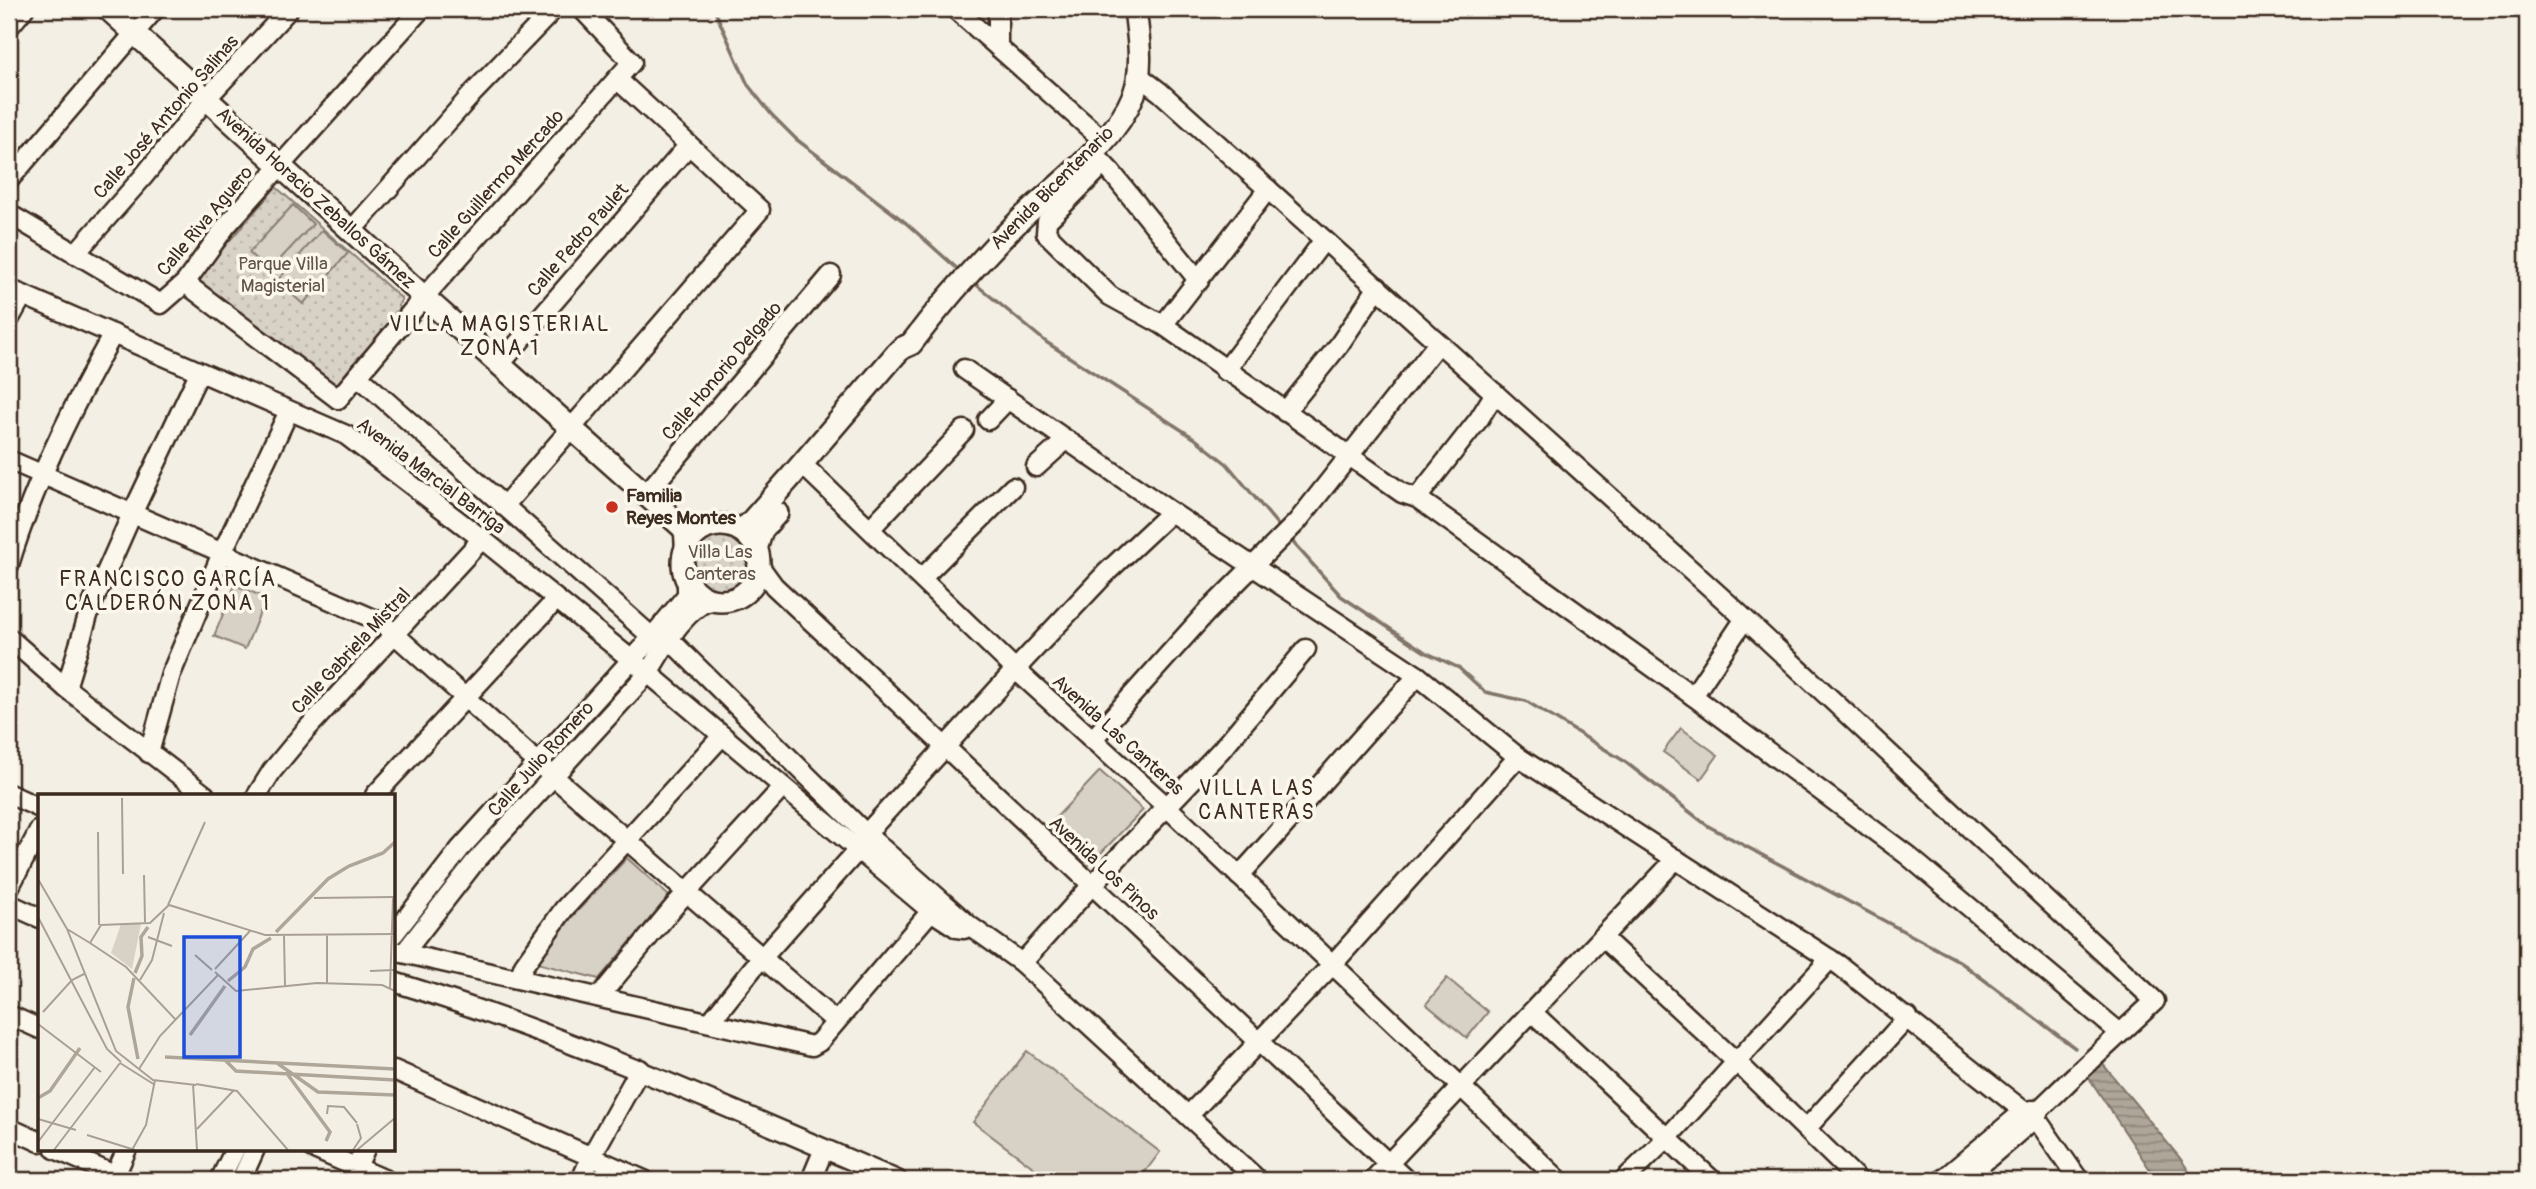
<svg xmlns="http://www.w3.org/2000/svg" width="2536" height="1189" font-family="Pangolin,sans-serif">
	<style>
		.park { fill: url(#park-dots); stroke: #8a7e72; stroke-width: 2 }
		.pitch { fill: #d8d1c6; stroke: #8a7e72; stroke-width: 2 }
		.water { fill: url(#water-rules); stroke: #817468; stroke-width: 2 }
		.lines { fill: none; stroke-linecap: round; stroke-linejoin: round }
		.stream { stroke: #817468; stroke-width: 3.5 }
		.minor-casing { stroke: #3b2a1e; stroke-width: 23 }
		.major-casing { stroke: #3b2a1e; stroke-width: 26 }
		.minor { stroke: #fbf7ec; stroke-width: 18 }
		.major { stroke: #fbf7ec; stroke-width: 21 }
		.poi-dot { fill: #c8321e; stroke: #fbf7ec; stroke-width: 2.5 }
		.labels { text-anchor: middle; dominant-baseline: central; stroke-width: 7; stroke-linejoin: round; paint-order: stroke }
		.street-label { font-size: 19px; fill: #3b2a1e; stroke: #fbf7ec }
		.park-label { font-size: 19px; fill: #625448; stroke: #fbf7ec }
		.poi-label { font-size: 19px; font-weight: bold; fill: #3b2a1e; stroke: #fbf7ec; text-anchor: start }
		.neighbourhood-label { font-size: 21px; letter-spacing: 2px; fill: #3b2a1e; stroke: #fbf7ec }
		.inset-river { fill: none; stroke: #afa69a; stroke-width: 3.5 }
		.inset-road { fill: none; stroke: #a9a095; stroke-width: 2 }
		.view { fill: #1d4ed8; fill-opacity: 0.15; stroke: #1d4ed8; stroke-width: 3.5 }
		.inset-edge { fill: none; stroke: #3b2a1e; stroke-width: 3.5 }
	</style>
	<defs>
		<pattern id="park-dots" width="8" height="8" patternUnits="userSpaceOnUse" patternTransform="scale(1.75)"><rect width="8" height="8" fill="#d8d1c6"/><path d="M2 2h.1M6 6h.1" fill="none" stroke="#bab4aa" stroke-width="1.8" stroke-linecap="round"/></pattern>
		<pattern id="water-rules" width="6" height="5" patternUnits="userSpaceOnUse" patternTransform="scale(1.75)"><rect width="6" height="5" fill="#afa69a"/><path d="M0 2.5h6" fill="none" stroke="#90877d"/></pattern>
	</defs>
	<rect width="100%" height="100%" fill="#f3efe4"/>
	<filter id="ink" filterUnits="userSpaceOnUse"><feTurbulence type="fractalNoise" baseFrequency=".0143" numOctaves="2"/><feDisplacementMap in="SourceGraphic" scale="14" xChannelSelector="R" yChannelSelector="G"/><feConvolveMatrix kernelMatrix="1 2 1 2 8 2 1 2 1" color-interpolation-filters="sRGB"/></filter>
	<g filter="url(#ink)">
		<g class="park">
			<path d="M 276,187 L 402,299 L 398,306 L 402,314 L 356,360 L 333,390 L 194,282 Z"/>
			<circle cx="720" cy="562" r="30"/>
		</g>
		<g class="pitch">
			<path d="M 293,205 L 313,224 L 269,271 L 249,253 Z"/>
			<path d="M 322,230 L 348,253 L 303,304 L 277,281 Z"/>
			<path d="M 235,585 L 266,598 L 245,649 L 214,636 Z"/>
			<path d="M 1681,728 L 1718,755 L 1701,779 L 1663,752 Z"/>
			<path d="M 1100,771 L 1143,810 L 1088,866 L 1048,826 Z"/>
			<path d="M 627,858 L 669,896 L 599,979 L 537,963 L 572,917 Z"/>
			<path d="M 1447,978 L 1488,1012 L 1467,1038 L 1426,1004 Z"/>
			<path d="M 1027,1051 L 1160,1152 L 1139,1180 L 1050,1180 L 973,1122 Z"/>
		</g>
		<path class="water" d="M 2097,1057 L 2180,1158 L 2195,1180 L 2157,1180 L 2083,1069 Z"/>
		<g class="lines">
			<g class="stream">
				<path d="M 714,9 L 748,85 L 771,114 L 796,139 L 906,223 L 962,273"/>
				<path d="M 973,282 L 1046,342 L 1194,438 L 1227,464 L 1282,530"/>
				<path d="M 1289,538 L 1341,596 L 1425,652 L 1459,668 L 1485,692 L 1526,701 L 1624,761 L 1708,826 L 1959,961 L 2075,1048"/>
			</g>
			<defs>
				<g id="minor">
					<path d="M 955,9 L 1103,140"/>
					<path d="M 998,9 L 998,47"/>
					<path d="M 9,27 L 24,9"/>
					<path d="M 1139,76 L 1160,92 L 1731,606 L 2155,1001 L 2070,1080 L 2040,1109 L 2034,1119 L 1963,1180"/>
					<path d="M 1092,152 L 1095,173 L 1047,221 L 1046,233 L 1110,296 L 1163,325 L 1402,493 L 1417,498 L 1693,696 L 1907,855 L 2120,1033"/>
					<path d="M 1092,152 L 1111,172 L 1199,281"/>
					<path d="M 9,180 L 155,9"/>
					<path d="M 9,214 L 161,304 L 185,283 L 226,226 L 421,9"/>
					<path d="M 352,230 L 473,93 L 554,9"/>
					<path d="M 75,254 L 143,177 L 206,99 L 289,9"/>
					<path d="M 185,283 L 338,399 L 424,297 L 632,62 L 582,9"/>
					<path d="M 9,289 L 346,435 L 482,539 L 648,673 L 931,911 L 957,928 L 964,929"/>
					<path d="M 9,320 L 23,295"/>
					<path d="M 1163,325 L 1268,189"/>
					<path d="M 501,363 L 688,146"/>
					<path d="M 964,369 L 1171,512 L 1418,676 L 1518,757 L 1839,965 L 2040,1124 L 2079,1180"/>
					<path d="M 1225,371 L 1324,240"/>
					<path d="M 358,376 L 652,637 L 669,639 L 866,834 L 970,926 L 1022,963 L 1258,1180"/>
					<path d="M 1285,412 L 1339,345 L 1378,287"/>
					<path d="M 988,420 L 1008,399"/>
					<path d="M 9,460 L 381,622 L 538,763 L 835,1021"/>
					<path d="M 802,464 L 1015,669 L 1167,807 L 1559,1180"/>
					<path d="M 1036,467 L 1066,440"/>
					<path d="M 646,494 L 831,275"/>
					<path d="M 1417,498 L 1479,419 L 1495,393"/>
					<path d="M 504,506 L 760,210 L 617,79"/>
					<path d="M 871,528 L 964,430"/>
					<path d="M 685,551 L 684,534 L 681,526 L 704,528"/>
					<path d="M 758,564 L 774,586 L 1406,1180"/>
					<path d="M 9,565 C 33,485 72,407 113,334"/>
					<path d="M 922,578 L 1013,487"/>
					<path d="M 9,638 L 66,688 L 205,795"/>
					<path d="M 66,688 L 90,609 L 132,514 L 199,373"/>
					<path d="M 1693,696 L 1744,620"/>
					<path d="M 1092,740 L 1205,614 L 1297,522 L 1438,343"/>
					<path d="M 149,753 L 171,674 L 222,553 L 289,411"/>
					<path d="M 9,794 L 40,808"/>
					<path d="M 257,795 L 272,771 L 305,731 L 482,539"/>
					<path d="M 375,795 L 555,601"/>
					<path d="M 1239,876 C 1300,810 1356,741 1418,676"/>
					<path d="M 9,888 L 40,829"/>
					<path d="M 9,904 L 40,918"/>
					<path d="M 394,934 L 460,849 L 652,637 L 687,595 L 687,580"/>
					<path d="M 1603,938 L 1745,1070 L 1858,1180"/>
					<path d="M 394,951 L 812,1046 L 819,1042 L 931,911"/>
					<path d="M 404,953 L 474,863 L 648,673 C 663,649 684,608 712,600"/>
					<path d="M 1022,963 L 1092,885 L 1221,750 L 1306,649"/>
					<path d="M 519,978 L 524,965 L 564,909 L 722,736"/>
					<path d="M 394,982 C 566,1035 731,1109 897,1180"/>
					<path d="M 599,997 L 677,903 L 783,787"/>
					<path d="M 1532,1012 L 1712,1180"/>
					<path d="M 9,1015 L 40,1029"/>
					<path d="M 710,1022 L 753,968 L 858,850 L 866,834 L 1026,658 L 1107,572 L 1171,512"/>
					<path d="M 394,1070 L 644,1180"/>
					<path d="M 1189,1115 L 1332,965 L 1518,757"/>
					<path d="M 9,1128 L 40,1142"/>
					<path d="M 1806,1129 L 1908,1017"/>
					<path d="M 55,1149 L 126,1180"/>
					<path d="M 314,1149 L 386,1180"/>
					<path d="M 113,1180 L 127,1149"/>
					<path d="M 220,1180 L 235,1149"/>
					<path d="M 241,1180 L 255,1149"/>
					<path d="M 351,1180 L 365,1149"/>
					<path d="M 581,1180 L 591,1157 L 640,1069"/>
					<path d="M 811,1180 L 824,1149"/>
					<path d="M 1373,1180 L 1676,859"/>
					<path d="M 1624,1180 L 1668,1137 L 1830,959"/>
					<path d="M 1942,1180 L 2024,1111 L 2033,1110"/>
				</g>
				<g id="major">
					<path d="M 108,9 L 424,297 L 681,526"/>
					<circle cx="721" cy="563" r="38"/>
					<path d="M 740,530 L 749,524 L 789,479 L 896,354 L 902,348 L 911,344 C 944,300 981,259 1020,220 C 1059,182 1113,146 1134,94 C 1144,68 1138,35 1135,9"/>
					<path d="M 756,549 L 762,530 L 777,513"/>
				</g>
			</defs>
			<use href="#minor" class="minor-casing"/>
			<use href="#major" class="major-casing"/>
			<use href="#minor" class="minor"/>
			<use href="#major" class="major"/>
		</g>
	</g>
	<circle class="poi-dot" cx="612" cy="507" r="7"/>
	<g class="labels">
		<g class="street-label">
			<text transform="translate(166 117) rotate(-49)">Calle José Antonio Salinas</text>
			<text transform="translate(496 184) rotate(-48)">Calle Guillermo Mercado</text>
			<text transform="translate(1052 188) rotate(-45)">Avenida Bicentenario</text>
			<text transform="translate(316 198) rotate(42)">Avenida Horacio Zeballos Gámez</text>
			<text transform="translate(205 221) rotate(-50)">Calle Riva Aguero</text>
			<text transform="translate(578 240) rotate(-49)">Calle Pedro Paulet</text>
			<text transform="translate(722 371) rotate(-50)">Calle Honorio Delgado</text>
			<text transform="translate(431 476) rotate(37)">Avenida Marcial Barriga</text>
			<text transform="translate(351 651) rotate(-47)">Calle Gabriela Mistral</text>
			<text transform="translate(1118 735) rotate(42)">Avenida Las Canteras</text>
			<text transform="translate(541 759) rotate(-48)">Calle Julio Romero</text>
			<text transform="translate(1104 868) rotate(43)">Avenida Los Pinos</text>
		</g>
		<g class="park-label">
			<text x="283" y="264">Parque Villa<tspan x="283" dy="22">Magisterial</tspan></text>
			<text x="720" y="552">Villa Las<tspan x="720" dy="22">Canteras</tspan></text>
		</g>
		<g class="poi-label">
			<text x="626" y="496">Familia<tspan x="626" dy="22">Reyes Montes</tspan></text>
		</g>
		<g class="neighbourhood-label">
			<text x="500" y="324">VILLA MAGISTERIAL<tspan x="500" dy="24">ZONA 1</tspan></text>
			<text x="168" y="579">FRANCISCO GARCÍA<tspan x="168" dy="24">CALDERÓN ZONA 1</tspan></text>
			<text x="1257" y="788">VILLA LAS<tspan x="1257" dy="24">CANTERAS</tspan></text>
		</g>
	</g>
	<g transform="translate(38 794)">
		<rect width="357" height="357" fill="#f3efe4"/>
		<path d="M 83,130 L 103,130 L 94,175 L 73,159 Z" fill="#d8d1c6"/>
		<path class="inset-river" d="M 238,138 L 290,85 L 311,72 L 345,59 L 357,48M 97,179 L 104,162 L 103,143 L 110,133M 96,184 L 90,213 L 100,265M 190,187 L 207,173 L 215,155 L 233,144M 152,241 L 187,192M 127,263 L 357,275M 187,266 L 198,277 L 357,286M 239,269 L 280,298 L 357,301M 250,281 L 292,338 L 288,347M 0,304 L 12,297 L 42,254"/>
		<path class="inset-road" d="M 84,4 L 85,80M 60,38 L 61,131M 106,81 L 107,128M 0,85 L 29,135 L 78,257 L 115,286 L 158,291M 276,104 L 356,103M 130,111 L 167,28M 0,123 L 69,255 L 83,268M 29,135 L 52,149 L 63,131 L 112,129 L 131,111 L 227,141 L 357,140M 246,141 L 247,192M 289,141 L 289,189M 110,143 L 134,152M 52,149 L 88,173 L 138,226M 157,161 L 174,176M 177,175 L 212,137M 332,177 L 356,176M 177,178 L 198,197 L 279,189 L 344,191 L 357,197M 102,186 L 114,166 L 126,119M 352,194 L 355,103M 5,218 L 34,186 L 46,180M 0,230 L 63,278M 82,269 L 117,291M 101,275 L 122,242 L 180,181M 155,290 L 159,356M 158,290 L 199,297 L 250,356M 289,320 L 290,312 L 306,313 L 319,329M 0,325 L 38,336M 159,335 L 196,296M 49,341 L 97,356M 0,348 L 57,273M 16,356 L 82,269M 94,356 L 108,331 L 117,286M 315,356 L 323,344 L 319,330M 319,356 L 357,324"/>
		<path class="view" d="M 146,143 L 202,143 L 202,263 L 146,263 Z"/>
		<rect width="357" height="357" class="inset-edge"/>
	</g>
	<rect width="2536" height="1189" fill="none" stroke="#fbf7ec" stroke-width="35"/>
	<rect x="18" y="18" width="2501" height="1154" fill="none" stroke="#3b2a1e" stroke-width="2.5" filter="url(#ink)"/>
</svg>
